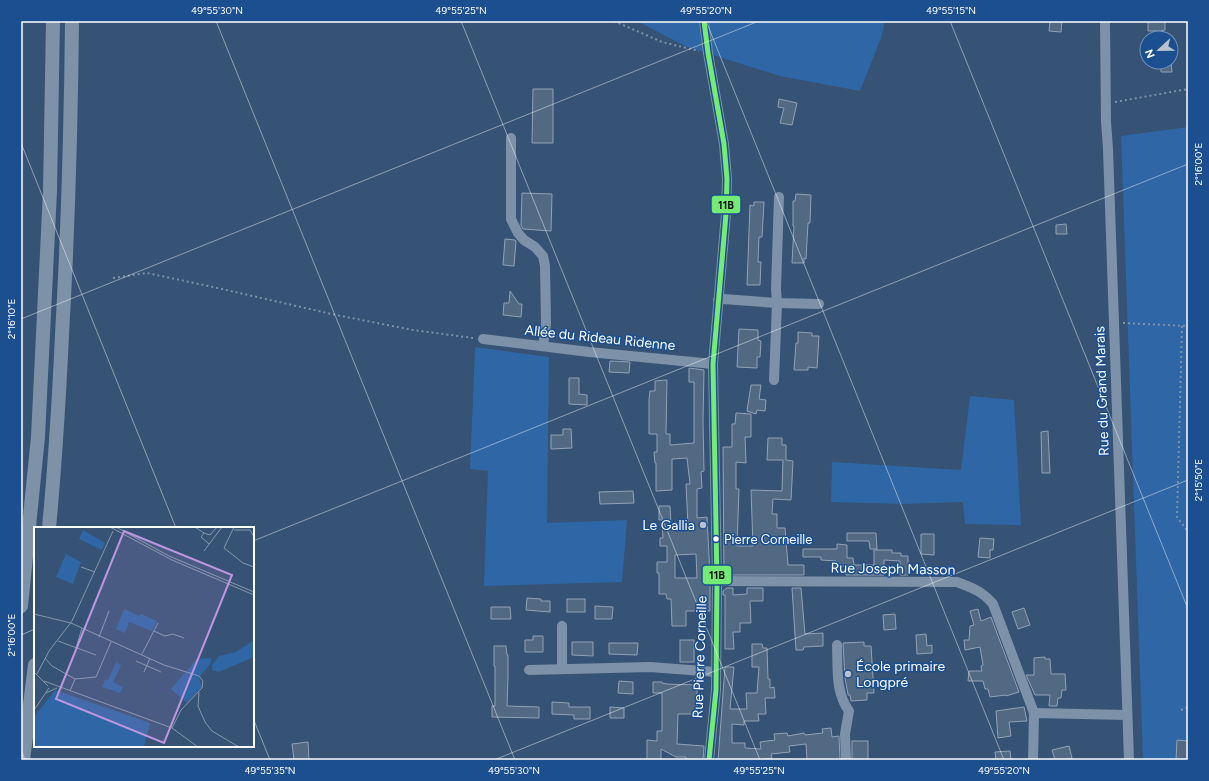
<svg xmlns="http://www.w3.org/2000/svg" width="1209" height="781" font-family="Figtree,sans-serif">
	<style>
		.green { fill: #2f66a5 }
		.building { fill: #526984; stroke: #92a2b6; fill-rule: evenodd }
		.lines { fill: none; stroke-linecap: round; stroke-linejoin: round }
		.path { stroke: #7d92a8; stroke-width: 2; stroke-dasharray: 2 3; stroke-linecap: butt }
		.minor { stroke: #7d92a8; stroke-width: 10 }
		.highway { stroke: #7e92a7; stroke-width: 14 }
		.bus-1-casing { stroke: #1b4f8f; stroke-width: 8 }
		.bus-1 { stroke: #74eb74; stroke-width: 5 }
		.ticks { fill: none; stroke: #fff; stroke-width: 1; stroke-opacity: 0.45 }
		.poi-dot { fill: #b9c2ce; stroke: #1b4f8f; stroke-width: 1.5 }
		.bus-dot { fill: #fff; stroke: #1b4f8f; stroke-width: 1.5 }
		.labels { text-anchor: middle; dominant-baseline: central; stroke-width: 3; stroke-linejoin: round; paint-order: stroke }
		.bus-label { font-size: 13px; fill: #fff; stroke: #1b4f8f; text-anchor: start }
		.street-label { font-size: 14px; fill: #fff; stroke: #1b4f8f }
		.poi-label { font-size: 14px; fill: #fff; stroke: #1b4f8f; text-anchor: end }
		.inset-road { fill: none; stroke: #8697ac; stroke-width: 1 }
		.view { fill: #bd96df; fill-opacity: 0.15; stroke: #bd96df; stroke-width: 2 }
		.inset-edge { fill: none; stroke: #fff; stroke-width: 2 }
		.line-badge { stroke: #1b4f8f; stroke-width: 1.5 }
		.pale-badge-label { font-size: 11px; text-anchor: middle; font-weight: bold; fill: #111 }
		.neatline { fill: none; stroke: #fff; stroke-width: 1.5 }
		.ticks-label { font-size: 10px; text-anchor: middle; fill: #fff }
	</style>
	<rect width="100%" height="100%" fill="#365274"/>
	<g class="green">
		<path d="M 637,21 L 885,21 L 881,38 L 860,91 L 780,76 L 685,46 Z"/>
		<path d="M 1188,127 L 1188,760 L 1143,760 L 1121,136 Z"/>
		<path d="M 475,347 L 549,357 L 547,523 L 627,520 L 622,582 L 484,586 L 488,471 L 470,469 Z"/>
		<path d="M 970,396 L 1014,400 L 1021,525 L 965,524 L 963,502 L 904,504 L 831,502 L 832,462 L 961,470 Z"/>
	</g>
	<g class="building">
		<path d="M 1050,21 L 1062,21 L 1061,32 L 1049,31 Z"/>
		<path d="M 1148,21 L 1165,21 L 1165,30 L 1160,31 L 1148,31 Z"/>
		<path d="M 1161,62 L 1171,62 L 1172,72 L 1161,72 Z"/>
		<path d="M 533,89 L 553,89 L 553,143 L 532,143 Z"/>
		<path d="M 779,99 L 797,103 L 792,125 L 780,123 L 784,108 L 778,107 Z"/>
		<path d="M 522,193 L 552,194 L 551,231 L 523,229 L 521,225 Z"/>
		<path d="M 796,194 L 811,195 L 810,223 L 808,223 L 806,259 L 804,258 L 804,263 L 792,263 L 794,226 L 793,226 L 793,201 L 795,201 Z"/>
		<path d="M 754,202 L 764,202 L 762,237 L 759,237 L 758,262 L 761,262 L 760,285 L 747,285 L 750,205 L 754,206 Z"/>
		<path d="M 1066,224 L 1067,234 L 1056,234 L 1056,225 Z"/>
		<path d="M 505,239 L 515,240 L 516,241 L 514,266 L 503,265 Z"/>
		<path d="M 510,291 L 519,304 L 522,304 L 521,317 L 503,315 L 504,303 L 509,303 Z"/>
		<path d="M 739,329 L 758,330 L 758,340 L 761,341 L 760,357 L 757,357 L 757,368 L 737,367 Z"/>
		<path d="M 798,332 L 812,333 L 812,336 L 819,336 L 817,368 L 808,367 L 808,370 L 794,370 L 796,343 L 798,343 Z"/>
		<path d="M 610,361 L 630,362 L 629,373 L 609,372 Z"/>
		<path d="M 689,368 L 704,370 L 703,421 L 704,471 L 701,472 L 702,488 L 697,489 L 697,518 L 707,517 L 710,575 L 710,611 L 686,611 L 686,626 L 672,626 L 671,599 L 667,599 L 666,594 L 659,594 L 659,573 L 657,573 L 657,562 L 667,562 L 667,546 L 660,546 L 660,538 L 663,538 L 662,520 L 659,520 L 659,506 L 670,506 L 671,526 L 688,525 L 686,484 L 690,484 L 687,458 L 672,459 L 672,490 L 656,491 L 656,463 L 655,463 L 654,452 L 657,452 L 657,434 L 649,434 L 649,399 L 650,391 L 655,391 L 655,381 L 667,380 L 666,434 L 670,434 L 670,445 L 694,443 L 694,382 L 689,382 ZM 696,554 L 697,578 L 675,578 L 675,555 Z"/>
		<path d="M 569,378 L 579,378 L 579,394 L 587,395 L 587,405 L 569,404 Z"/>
		<path d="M 751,385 L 761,385 L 759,399 L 766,400 L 765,411 L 757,410 L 756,414 L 747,411 Z"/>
		<path d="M 736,413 L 751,414 L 751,437 L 745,437 L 746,463 L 736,462 L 736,489 L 739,489 L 737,546 L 753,546 L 751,490 L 782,491 L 783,460 L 767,460 L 768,438 L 782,438 L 782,445 L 786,445 L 786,460 L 793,461 L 791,500 L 773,499 L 772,514 L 777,514 L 777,528 L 785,528 L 788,565 L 804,565 L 804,575 L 724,575 L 723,447 L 732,447 L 732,424 L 735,424 Z"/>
		<path d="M 563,429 L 571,429 L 572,448 L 551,449 L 551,435 L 563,435 Z"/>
		<path d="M 1048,431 L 1050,473 L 1042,473 L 1041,432 Z"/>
		<path d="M 633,491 L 634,503 L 600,504 L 599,492 Z"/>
		<path d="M 847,533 L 876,533 L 877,549 L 870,549 L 869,541 L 847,541 Z"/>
		<path d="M 921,534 L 934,534 L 934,555 L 921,554 Z"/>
		<path d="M 980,538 L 994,539 L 993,550 L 990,550 L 990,558 L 978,557 Z"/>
		<path d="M 837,544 L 847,545 L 847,558 L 853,558 L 854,565 L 874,565 L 874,550 L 892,550 L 892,553 L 901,553 L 901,556 L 908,556 L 908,575 L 900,575 L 900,561 L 884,560 L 884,575 L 846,575 L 846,566 L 836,567 L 836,561 L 821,560 L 821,557 L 803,557 L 803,549 L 837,549 Z"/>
		<path d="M 727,588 L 733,588 L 733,595 L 747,594 L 747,588 L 763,588 L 763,601 L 750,601 L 751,623 L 740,623 L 740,632 L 733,632 L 734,649 L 725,649 L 725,595 L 723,595 L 723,591 Z"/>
		<path d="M 792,588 L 801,588 L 805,634 L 823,633 L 823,646 L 804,647 L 803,650 L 796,650 Z"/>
		<path d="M 527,598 L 541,599 L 541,601 L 550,601 L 550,612 L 526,610 Z"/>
		<rect x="567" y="599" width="18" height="13"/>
		<path d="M 595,606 L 613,607 L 612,619 L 595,619 Z"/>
		<path d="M 491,607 L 510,607 L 511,619 L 491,619 Z"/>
		<path d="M 1024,608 L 1030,625 L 1018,629 L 1012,612 Z"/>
		<path d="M 978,609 L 981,621 L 991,617 L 1019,692 L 1006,696 L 1006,695 L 990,697 L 988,689 L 985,689 L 983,681 L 968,681 L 969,671 L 982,671 L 981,666 L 983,665 L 980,647 L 965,650 L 964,640 L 969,640 L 970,626 L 974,625 L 970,611 Z"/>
		<path d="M 895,614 L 896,629 L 884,630 L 883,615 Z"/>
		<path d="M 926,634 L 927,646 L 932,645 L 932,653 L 917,654 L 916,635 Z"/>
		<path d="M 533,636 L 543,636 L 543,652 L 525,652 L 525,640 L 533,640 Z"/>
		<rect x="680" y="640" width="14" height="22"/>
		<path d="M 572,642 L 593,642 L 593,656 L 572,655 Z"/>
		<path d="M 864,642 L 864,646 L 871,646 L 874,693 L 867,693 L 867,700 L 851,701 L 850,695 L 848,695 L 848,694 L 845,678 L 843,643 Z"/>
		<path d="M 609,643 L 638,643 L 637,655 L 609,654 Z"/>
		<path d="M 752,644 L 762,644 L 763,648 L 767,648 L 768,679 L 770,679 L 770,688 L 774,687 L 775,698 L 765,698 L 766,714 L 758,714 L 759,721 L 744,721 L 744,725 L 732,724 L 732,743 L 745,743 L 745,748 L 761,749 L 760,742 L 775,740 L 774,734 L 787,733 L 788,736 L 804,733 L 805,735 L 823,733 L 822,729 L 831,728 L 832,737 L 839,736 L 840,760 L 807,760 L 806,744 L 789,746 L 790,752 L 771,754 L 772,758 L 764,759 L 764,760 L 718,760 L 725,667 L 734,667 L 730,709 L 747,709 L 746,693 L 757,693 L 759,667 L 752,667 Z"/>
		<path d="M 494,646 L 506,646 L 507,655 L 508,655 L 508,678 L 507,706 L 539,707 L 539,718 L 492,717 L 492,706 L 495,706 L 495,666 L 494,666 Z"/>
		<path d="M 1045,657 L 1045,659 L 1050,659 L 1051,674 L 1065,674 L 1066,690 L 1062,690 L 1061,698 L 1058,698 L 1057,706 L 1049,706 L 1050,695 L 1035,695 L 1026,675 L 1034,675 L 1034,658 Z"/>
		<path d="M 619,681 L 633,682 L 633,694 L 618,693 Z"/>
		<path d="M 653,682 L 662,682 L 662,683 L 667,684 L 697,685 L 697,706 L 696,714 L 678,714 L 677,744 L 704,746 L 703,760 L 686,759 L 686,757 L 676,757 L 661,749 L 661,760 L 647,760 L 647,740 L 657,741 L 657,731 L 662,731 L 662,693 L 653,693 Z"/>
		<path d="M 552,702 L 569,703 L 569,707 L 590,707 L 590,719 L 574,719 L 574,715 L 552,714 Z"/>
		<path d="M 610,707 L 624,708 L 624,718 L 610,718 Z"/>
		<path d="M 1024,707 L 1027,721 L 1009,722 L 1011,736 L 998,738 L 996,711 Z"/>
		<path d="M 1177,740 L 1188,741 L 1188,760 L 1176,760 Z"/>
		<rect x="852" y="741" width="16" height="19"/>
		<path d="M 308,742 L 309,760 L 294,760 L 292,744 Z"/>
		<path d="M 1069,746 L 1072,758 L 1063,760 L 1055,760 L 1052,750 Z"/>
		<path d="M 1010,751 L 1011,760 L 996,760 L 995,752 Z"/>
	</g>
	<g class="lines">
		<g class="path">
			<path d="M 614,21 L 662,42 L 699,51"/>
			<path d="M 1115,102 L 1188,89"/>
			<path d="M 113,278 L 147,273 L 213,287 L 336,315 L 413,330 L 473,338"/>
			<path d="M 1123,323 L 1188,326"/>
			<path d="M 1182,326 L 1177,517 L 1186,529 L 1188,529"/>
			<path d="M 1181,710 L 1188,707"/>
		</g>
		<g class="minor">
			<path d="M 704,21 L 708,53 L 724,144 L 727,179 L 726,214 L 713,364 L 717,581 L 716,690 L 709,760"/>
			<path d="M 1105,21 L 1106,121 L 1108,149 L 1129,760"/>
			<path d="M 511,138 L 511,219 L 518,233 L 524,240 L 535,247 L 543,256 L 545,266 L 546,324 L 543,346"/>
			<path d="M 718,300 L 723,299 L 777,303 L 819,304"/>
			<path d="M 483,339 L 589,352 L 713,364"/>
			<path d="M 774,380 L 777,303 L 776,289 L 779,197"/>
			<path d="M 717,581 L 957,582 C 973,588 982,591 993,604 L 1034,713"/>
			<path d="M 562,626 L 562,669"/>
			<path d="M 837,645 C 838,667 835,692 849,711 L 845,734 L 846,760"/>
			<path d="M 529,670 L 650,667 L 716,672"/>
			<path d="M 1033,760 L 1034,713 L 1127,715"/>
		</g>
		<g class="highway">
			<path d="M 49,528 C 55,464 59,399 62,335 C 68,230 71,126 72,21"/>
			<path d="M 21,606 L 38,437 L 50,191 L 53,21"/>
			<path d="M 23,760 L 35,665"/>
		</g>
		<defs>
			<path id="bus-1" d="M 704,21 L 708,53 L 724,144 L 727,179 L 726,214 L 713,364 L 717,581 L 716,690 L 709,760"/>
		</defs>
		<use href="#bus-1" class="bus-1-casing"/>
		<use href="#bus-1" class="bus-1"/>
	</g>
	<path class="ticks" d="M 216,21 L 515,760M 461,21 L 760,760M 706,21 L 1004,760M 950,21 L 1188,609M 21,143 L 176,528M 21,319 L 759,21M 253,541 L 1188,164M 21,635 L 35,629M 253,718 L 270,760M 21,749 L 25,760M 494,760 L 1188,480"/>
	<g class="poi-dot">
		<circle cx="703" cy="525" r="4"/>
		<circle cx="848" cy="674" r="4"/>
	</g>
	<circle class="bus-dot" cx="716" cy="539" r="3.5"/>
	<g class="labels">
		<g class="bus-label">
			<text x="724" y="539">Pierre Corneille</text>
		</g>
		<g class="street-label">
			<text transform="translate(600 338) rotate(6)">Allée du Rideau Ridenne</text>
			<text transform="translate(1102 391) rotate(-92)">Rue du Grand Marais</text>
			<text transform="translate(893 569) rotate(1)">Rue Joseph Masson</text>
			<text transform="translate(700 657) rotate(-88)">Rue Pierre Corneille</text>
		</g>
		<g class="poi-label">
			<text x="695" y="525">Le Gallia</text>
			<text x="856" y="666" text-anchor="start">École primaire<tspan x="856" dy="16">Longpré</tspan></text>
		</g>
	</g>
	<g transform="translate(34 527)">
		<rect width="220" height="220" fill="#365274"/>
		<path d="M 49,3 L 71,16 L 68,23 L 45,12 ZM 32,27 L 47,35 L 39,57 L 22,50 ZM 90,82 L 105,89 L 107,87 L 123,94 L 118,104 L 95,95 L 91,106 L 82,102 ZM 220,113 L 220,130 L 185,145 L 178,143 L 178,138 L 185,129 L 202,125 ZM 177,131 L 177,136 L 165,151 L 168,160 L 153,176 L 137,162 L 163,132 ZM 82,135 L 87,138 L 79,155 L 89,160 L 86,166 L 68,160 L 71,153 L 74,153 ZM 21,163 L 116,196 L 110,220 L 0,220 L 0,190 Z" fill="#2f66a5"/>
		<path class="inset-road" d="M 76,0 L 138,33 L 220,68M 82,0 L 135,29 L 220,65M 161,0 L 170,6 L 167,10 L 175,17M 200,0 L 190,21 L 209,36 L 220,40M 200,3 L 216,3 L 220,10M 170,6 L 176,8 L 183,0M 170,24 L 188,0M 47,40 L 61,45M 0,87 L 37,96 L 130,138 L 165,149 L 169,154 L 168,161 L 147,183 L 138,201 L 164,220M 120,104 L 131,109 L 139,107 L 150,111M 65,110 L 75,84M 24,114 L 62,128M 42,121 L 48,101M 108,127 L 124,96M 11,131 L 18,139 L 41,152 L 36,164M 102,134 L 127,145M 0,145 L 14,159M 110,145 L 116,131M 3,147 L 15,124 L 38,94 L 79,4M 41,152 L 62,150 L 77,115M 10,154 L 138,201M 165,165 L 164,179 L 171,195 L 178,204 L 205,220M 12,166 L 23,161M 0,183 L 15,161"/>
		<path class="view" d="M 90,4 L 198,48 L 130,216 L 22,172 Z"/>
		<rect width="220" height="220" class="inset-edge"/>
	</g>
	<g class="line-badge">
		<rect x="711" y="195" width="30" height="19" rx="4" fill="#74eb74"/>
		<rect x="702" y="565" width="30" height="20" rx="4" fill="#74eb74"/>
	</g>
	<g class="pale-badge-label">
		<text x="726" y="209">11B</text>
		<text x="717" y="579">11B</text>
	</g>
	<rect width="1209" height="781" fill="none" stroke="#1b4f8f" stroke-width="44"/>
	<g transform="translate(1159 50) rotate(248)"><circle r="19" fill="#1b4f8f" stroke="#7695bc"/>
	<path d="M0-3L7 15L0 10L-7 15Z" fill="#b9c2ce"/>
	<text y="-6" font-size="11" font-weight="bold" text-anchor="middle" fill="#ffffff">N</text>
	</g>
	<rect x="22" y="22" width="1165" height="737" class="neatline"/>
	<g class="ticks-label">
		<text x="217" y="14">49°55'30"N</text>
		<text x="461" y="14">49°55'25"N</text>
		<text x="706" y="14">49°55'20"N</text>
		<text x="951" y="14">49°55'15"N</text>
		<text transform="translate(1198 164) rotate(-90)" y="4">2°16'00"E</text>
		<text transform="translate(11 319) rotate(-90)" y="4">2°16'10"E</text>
		<text transform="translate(1198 480) rotate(-90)" y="4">2°15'50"E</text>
		<text transform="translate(11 635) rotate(-90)" y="4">2°16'00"E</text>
		<text x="270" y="774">49°55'35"N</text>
		<text x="514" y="774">49°55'30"N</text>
		<text x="759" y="774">49°55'25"N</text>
		<text x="1004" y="774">49°55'20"N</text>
	</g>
</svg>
